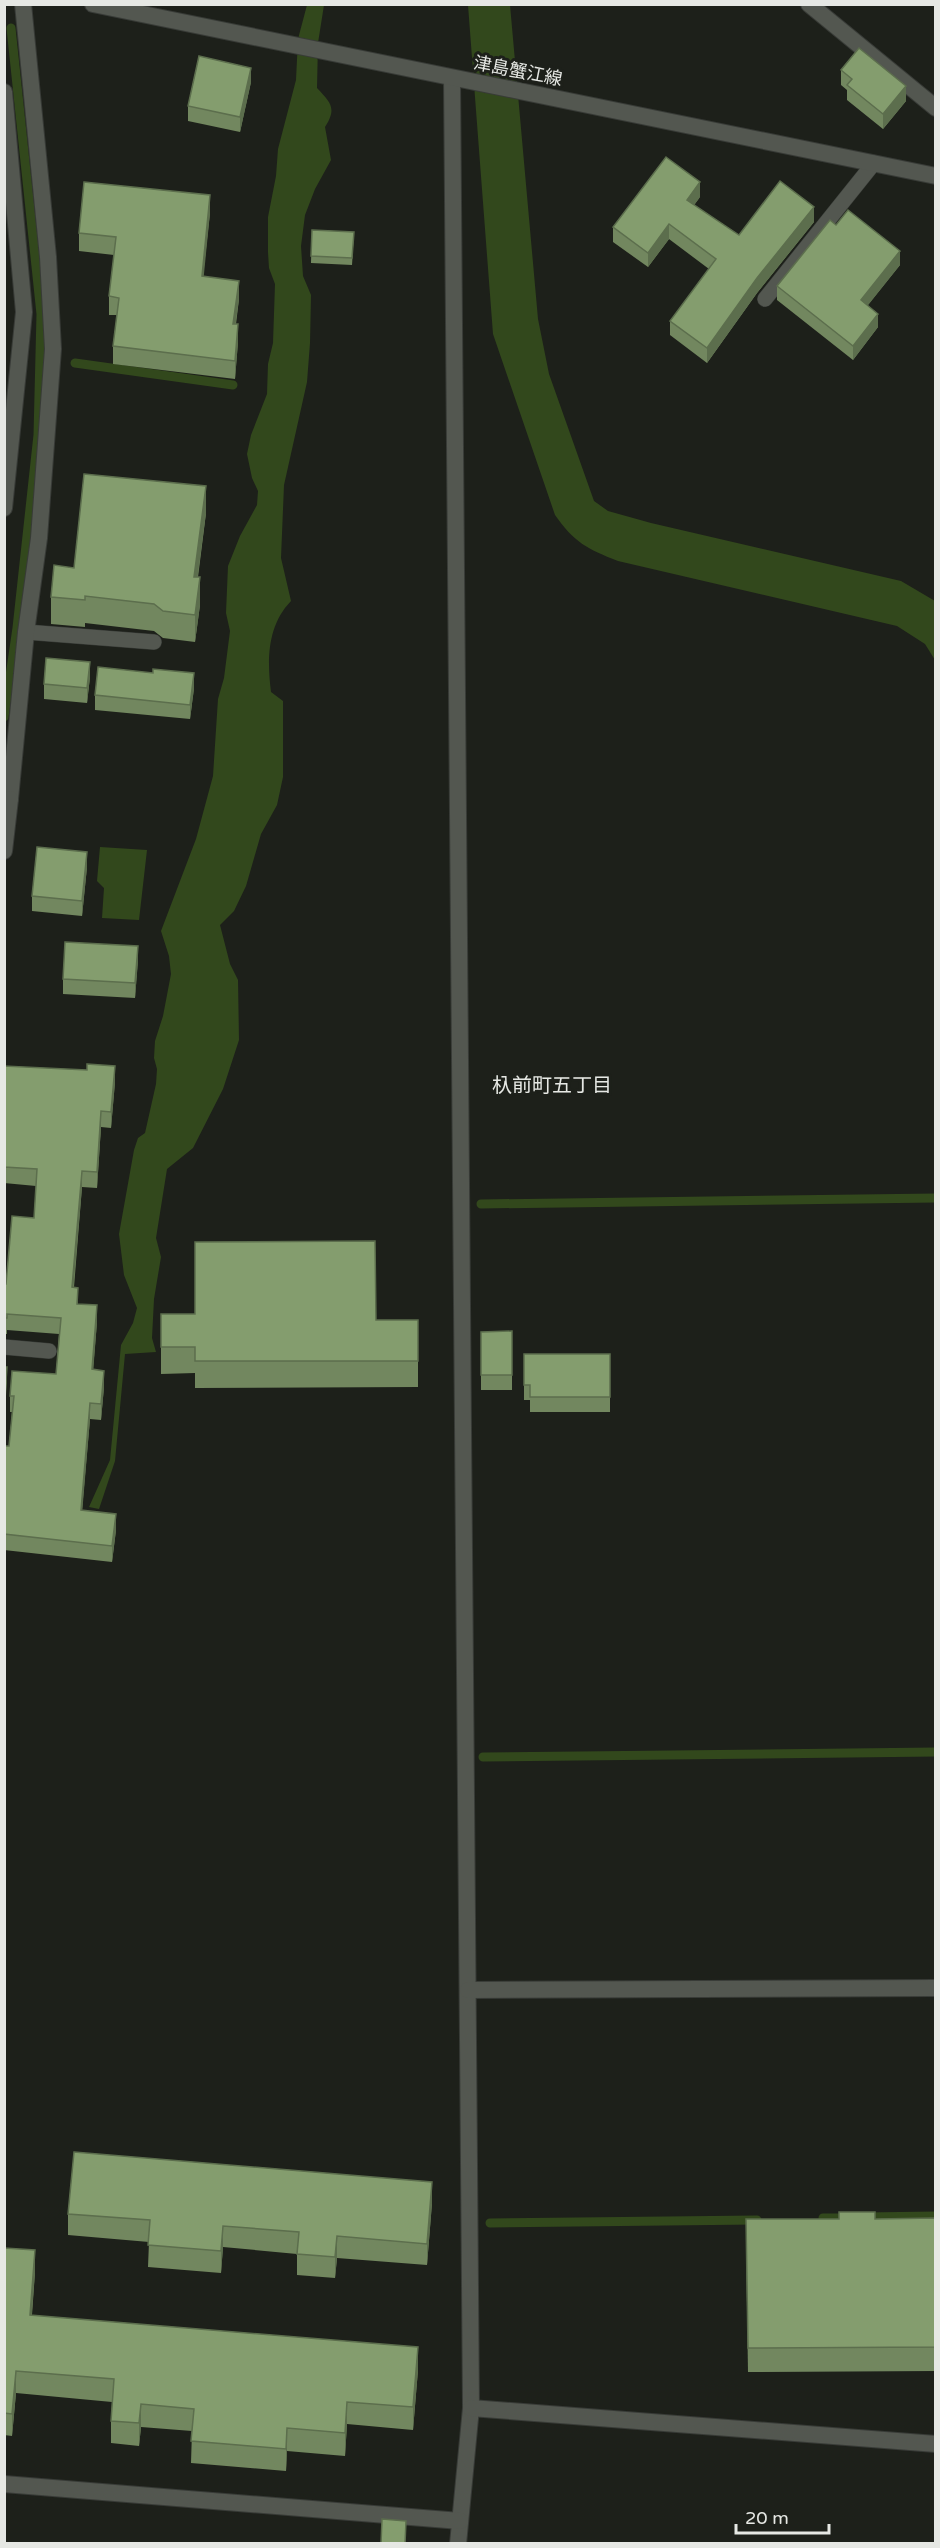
<svg xmlns="http://www.w3.org/2000/svg" width="940" height="2548" font-family="'Varela Round','Noto Sans JP',sans-serif">
	<style>
		.water { fill: #32481c }
		.lines { fill: none; stroke-linecap: round; stroke-linejoin: round }
		.stream { stroke: #32481c; stroke-width: 9 }
		.service-casing { stroke: #383b37; stroke-width: 16 }
		.minor-casing { stroke: #383b37; stroke-width: 18 }
		.secondary-casing { stroke: #383b37; stroke-width: 18 }
		.service { stroke: #535750; stroke-width: 15 }
		.minor { stroke: #535750; stroke-width: 16 }
		.secondary { stroke: #535750; stroke-width: 16 }
		.wall { fill: #72875f }
		.shaded-wall { fill: #5c6e4d }
		.building { fill: #849d6e; stroke: #5c6e4d; stroke-width: 1.5 }
		.labels { text-anchor: middle; dominant-baseline: central; stroke-width: 6; stroke-linejoin: round; paint-order: stroke }
		.street-label { font-size: 18px; fill: #e6e8e4; stroke: #1d201a }
		.neighbourhood-label { font-size: 20px; fill: #e6e8e4; stroke: #1d201a }
	</style>
	<rect width="100%" height="100%" fill="#1d201a"/>
	<g class="water">
		<path d="M 307,5 L 324,5 L 318,43 L 317,88 C 331,103 337,108 325,127 L 331,160 L 315,189 L 305,215 L 301,246 L 303,276 L 311,295 L 310,343 L 307,382 L 284,485 L 281,558 L 291,601 C 267,626 267,660 271,692 L 283,701 L 283,777 L 277,805 L 261,834 L 246,886 L 234,911 L 220,925 L 230,964 L 238,980 L 239,1040 L 223,1089 L 193,1148 L 167,1169 L 156,1238 L 161,1257 L 154,1299 L 152,1338 L 156,1352 L 125,1354 L 115,1461 L 99,1509 L 89,1507 L 110,1460 L 121,1345 L 133,1323 L 137,1308 L 124,1275 L 119,1234 L 134,1150 L 138,1138 L 145,1133 L 156,1084 L 157,1069 L 154,1058 L 155,1041 L 163,1016 L 171,974 L 169,956 L 161,931 L 196,839 L 213,776 L 218,699 L 224,678 L 230,631 L 226,613 L 228,566 L 240,536 L 257,505 L 258,491 L 252,478 L 247,454 L 251,435 L 267,394 L 268,364 L 273,343 L 275,284 L 269,268 L 268,252 L 268,217 L 276,176 L 278,149 L 296,80 L 298,39 Z"/>
		<path d="M 468,5 L 510,5 L 538,319 L 549,374 L 594,501 L 608,511 L 651,523 L 901,581 L 935,601 L 935,660 L 925,644 L 897,626 L 618,561 C 587,549 574,542 555,515 L 493,334 Z"/>
		<path d="M 100,847 L 147,850 L 139,920 L 102,918 L 104,888 L 97,881 Z"/>
	</g>
	<g class="lines">
		<g class="stream">
			<path d="M 75,363 L 233,385"/>
			<path d="M 4,717 L 17,628 L 38,435 L 41,314 L 11,28"/>
			<path d="M 481,1204 L 936,1198"/>
			<path d="M 483,1757 L 936,1752"/>
			<path d="M 864,2217 L 936,2216"/>
			<path d="M 823,2218 L 850,2218"/>
			<path d="M 490,2223 L 757,2220"/>
		</g>
		<defs>
			<g id="service">
				<path d="M 765,299 L 874,163"/>
				<path d="M 26,632 L 154,642"/>
				<path d="M 4,1347 L 49,1351"/>
			</g>
			<g id="minor">
				<path d="M 809,4 L 936,108"/>
				<path d="M 452,78 L 471,2408 L 458,2544"/>
				<path d="M 4,92 L 24,312 L 4,508"/>
				<path d="M 4,798 L 10,799 L 26,632 L 39,538 L 53,349 L 48,257 L 23,4"/>
				<path d="M 4,851 L 10,799"/>
				<path d="M 468,1990 L 936,1988"/>
				<path d="M 471,2408 L 936,2444"/>
				<path d="M 4,2484 L 460,2521"/>
			</g>
			<path id="secondary" d="M 93,4 L 936,176"/>
		</defs>
		<use href="#service" class="service-casing"/>
		<use href="#minor" class="minor-casing"/>
		<use href="#secondary" class="secondary-casing"/>
		<use href="#service" class="service"/>
		<use href="#minor" class="minor"/>
		<use href="#secondary" class="secondary"/>
	</g>
	<g class="wall">
		<path d="M 841,70 L 906,101 L 883,129 L 847,100 L 847,90 L 841,85 Z"/>
		<path d="M 251,82 L 240,132 L 188,121 L 188,106 Z"/>
		<path d="M 700,197 L 694,205 L 739,235 L 814,222 L 757,293 L 707,363 L 670,335 L 670,321 L 709,269 L 669,239 L 648,267 L 613,242 L 613,227 Z"/>
		<path d="M 210,213 L 203,276 L 239,299 L 236,324 L 238,342 L 235,379 L 113,364 L 113,346 L 117,315 L 109,315 L 109,296 L 114,255 L 79,251 L 79,233 Z"/>
		<path d="M 836,225 L 900,265 L 867,306 L 878,327 L 853,360 L 777,300 L 777,286 Z"/>
		<path d="M 312,230 L 354,232 L 352,265 L 311,263 Z"/>
		<path d="M 206,513 L 198,577 L 200,605 L 195,642 L 163,638 L 154,631 L 85,623 L 85,627 L 51,624 L 51,597 L 74,568 Z"/>
		<path d="M 90,677 L 87,703 L 44,699 L 44,684 Z"/>
		<path d="M 194,688 L 190,719 L 95,710 L 95,695 Z"/>
		<path d="M 87,867 L 82,916 L 32,911 L 32,896 Z"/>
		<path d="M 138,960 L 135,998 L 63,994 L 63,979 Z"/>
		<path d="M 4,1066 L 115,1082 L 111,1128 L 101,1127 L 97,1188 L 82,1187 L 74,1287 L 78,1304 L 97,1322 L 93,1370 L 104,1387 L 101,1420 L 90,1419 L 82,1510 L 116,1530 L 112,1562 L 4,1550 L 4,1446 L 9,1446 L 12,1412 L 10,1412 L 10,1396 L 56,1374 L 59,1334 L 7,1330 L 7,1334 L 4,1334 L 4,1284 L 6,1284 L 34,1218 L 36,1186 L 4,1183 Z"/>
		<path d="M 161,1314 L 376,1320 L 418,1320 L 418,1387 L 195,1388 L 195,1373 L 161,1374 Z"/>
		<path d="M 512,1331 L 512,1390 L 481,1390 L 481,1332 Z"/>
		<path d="M 524,1354 L 610,1354 L 610,1412 L 530,1412 L 530,1400 L 524,1400 Z"/>
		<path d="M 432,2203 L 427,2265 L 337,2258 L 335,2278 L 297,2275 L 297,2254 L 223,2247 L 221,2273 L 148,2267 L 149,2242 L 68,2235 L 68,2214 Z"/>
		<path d="M 936,2218 L 936,2371 L 748,2372 L 746,2243 L 875,2219 Z"/>
		<path d="M 4,2248 L 35,2272 L 32,2315 L 418,2370 L 413,2430 L 347,2424 L 345,2456 L 287,2451 L 286,2471 L 191,2463 L 192,2431 L 141,2427 L 139,2446 L 111,2443 L 111,2421 L 112,2402 L 16,2393 L 12,2436 L 4,2435 Z"/>
	</g>
	<g class="shaded-wall">
		<path d="M 251,68 L 251,82 L 240,132 L 240,117 Z"/>
		<path d="M 906,86 L 906,101 L 883,129 L 883,114 Z"/>
		<path d="M 700,182 L 700,197 L 687,215 L 687,200 Z"/>
		<path d="M 210,195 L 210,213 L 202,294 L 202,276 Z"/>
		<path d="M 814,207 L 814,222 L 757,293 L 707,363 L 707,348 L 757,278 Z"/>
		<path d="M 669,224 L 669,239 L 648,267 L 648,253 Z"/>
		<path d="M 900,251 L 900,265 L 861,314 L 861,300 Z"/>
		<path d="M 239,281 L 239,299 L 233,342 L 233,324 Z"/>
		<path d="M 878,314 L 878,327 L 853,360 L 853,346 Z"/>
		<path d="M 238,324 L 238,342 L 235,379 L 235,361 Z"/>
		<path d="M 206,486 L 206,513 L 194,604 L 194,577 Z"/>
		<path d="M 200,577 L 200,605 L 195,642 L 195,615 Z"/>
		<path d="M 90,662 L 90,677 L 87,703 L 87,688 Z"/>
		<path d="M 194,673 L 194,688 L 190,719 L 190,705 Z"/>
		<path d="M 87,852 L 87,867 L 82,916 L 82,901 Z"/>
		<path d="M 138,946 L 138,960 L 135,998 L 135,983 Z"/>
		<path d="M 115,1066 L 115,1082 L 111,1128 L 111,1112 Z"/>
		<path d="M 101,1111 L 101,1127 L 97,1188 L 97,1172 Z"/>
		<path d="M 82,1171 L 82,1187 L 72,1303 L 72,1287 Z"/>
		<path d="M 97,1305 L 97,1322 L 92,1386 L 92,1369 Z"/>
		<path d="M 7,1367 L 7,1382 L 5,1409 L 5,1394 Z"/>
		<path d="M 104,1371 L 104,1387 L 101,1420 L 101,1404 Z"/>
		<path d="M 90,1403 L 90,1419 L 81,1526 L 81,1510 Z"/>
		<path d="M 116,1514 L 116,1530 L 112,1562 L 112,1546 Z"/>
		<path d="M 432,2182 L 432,2203 L 427,2265 L 427,2244 Z"/>
		<path d="M 223,2226 L 223,2247 L 221,2273 L 221,2251 Z"/>
		<path d="M 337,2236 L 337,2258 L 335,2278 L 335,2257 Z"/>
		<path d="M 35,2250 L 35,2272 L 30,2337 L 30,2315 Z"/>
		<path d="M 418,2347 L 418,2370 L 413,2430 L 413,2407 Z"/>
		<path d="M 16,2371 L 16,2393 L 12,2436 L 12,2414 Z"/>
		<path d="M 347,2402 L 347,2424 L 345,2456 L 345,2433 Z"/>
		<path d="M 141,2404 L 141,2427 L 139,2446 L 139,2423 Z"/>
		<path d="M 287,2428 L 287,2451 L 286,2471 L 286,2449 Z"/>
	</g>
	<g class="building">
		<path d="M 859,48 L 906,86 L 883,114 L 847,85 L 852,79 L 841,70 Z"/>
		<path d="M 199,56 L 251,68 L 240,117 L 188,106 Z"/>
		<path d="M 666,157 L 700,182 L 687,200 L 739,235 L 780,181 L 814,207 L 757,278 L 707,348 L 670,321 L 716,259 L 669,224 L 648,253 L 613,227 Z"/>
		<path d="M 84,182 L 210,195 L 202,276 L 239,281 L 233,324 L 238,324 L 235,361 L 113,346 L 119,298 L 109,296 L 116,237 L 79,233 Z"/>
		<path d="M 848,210 L 900,251 L 861,300 L 878,314 L 853,346 L 777,286 L 830,220 L 836,225 Z"/>
		<path d="M 312,230 L 354,232 L 352,258 L 311,256 Z"/>
		<path d="M 84,474 L 206,486 L 194,577 L 200,577 L 195,615 L 163,611 L 154,604 L 85,596 L 85,600 L 51,597 L 54,565 L 74,568 Z"/>
		<path d="M 46,658 L 90,662 L 87,688 L 44,684 Z"/>
		<path d="M 98,667 L 153,673 L 153,669 L 194,673 L 190,705 L 95,695 Z"/>
		<path d="M 37,847 L 87,852 L 82,901 L 32,896 Z"/>
		<path d="M 65,942 L 138,946 L 135,983 L 63,979 Z"/>
		<path d="M 87,1064 L 115,1066 L 111,1112 L 101,1111 L 97,1172 L 82,1171 L 72,1287 L 78,1288 L 77,1304 L 97,1305 L 92,1369 L 104,1371 L 101,1404 L 90,1403 L 81,1510 L 116,1514 L 112,1546 L 4,1534 L 4,1446 L 9,1446 L 14,1396 L 10,1396 L 12,1371 L 56,1374 L 61,1318 L 7,1314 L 7,1318 L 4,1318 L 4,1284 L 6,1284 L 12,1216 L 34,1218 L 37,1169 L 4,1167 L 4,1066 L 87,1070 Z"/>
		<path d="M 375,1241 L 376,1320 L 418,1320 L 418,1361 L 195,1361 L 195,1347 L 161,1347 L 161,1314 L 195,1314 L 195,1242 Z"/>
		<path d="M 512,1331 L 512,1375 L 481,1375 L 481,1332 Z"/>
		<path d="M 524,1354 L 610,1354 L 610,1397 L 530,1397 L 530,1385 L 524,1385 Z"/>
		<path d="M 4,1367 L 7,1367 L 5,1394 L 4,1394 Z"/>
		<path d="M 74,2152 L 432,2182 L 427,2244 L 337,2236 L 335,2257 L 297,2254 L 299,2232 L 223,2226 L 221,2251 L 148,2245 L 150,2220 L 68,2214 Z"/>
		<path d="M 839,2212 L 875,2212 L 875,2219 L 936,2218 L 936,2347 L 748,2348 L 746,2219 L 839,2219 Z"/>
		<path d="M 4,2248 L 35,2250 L 30,2315 L 418,2347 L 413,2407 L 347,2402 L 345,2433 L 287,2428 L 286,2449 L 191,2441 L 194,2409 L 141,2404 L 139,2423 L 111,2421 L 114,2379 L 16,2371 L 12,2414 L 4,2413 Z"/>
		<path d="M 382,2519 L 406,2521 L 405,2544 L 381,2544 Z"/>
	</g>
	<g class="labels">
		<g class="street-label">
			<text transform="translate(518 71) rotate(11)">津島蟹江線</text>
		</g>
		<g class="neighbourhood-label">
			<text x="552" y="1086">杁前町五丁目</text>
		</g>
	</g>
	<rect width="940" height="2548" fill="none" stroke="#e6e8e4" stroke-width="12"/>
	<path d="M736 2524v9h93v-9" fill="none" stroke="#e6e8e4" stroke-width="3"/>
	<text x="745" y="2524" font-size="18" fill="#e6e8e4" stroke="#1d201a" stroke-width="4.5" paint-order="stroke">20 m</text>
</svg>
